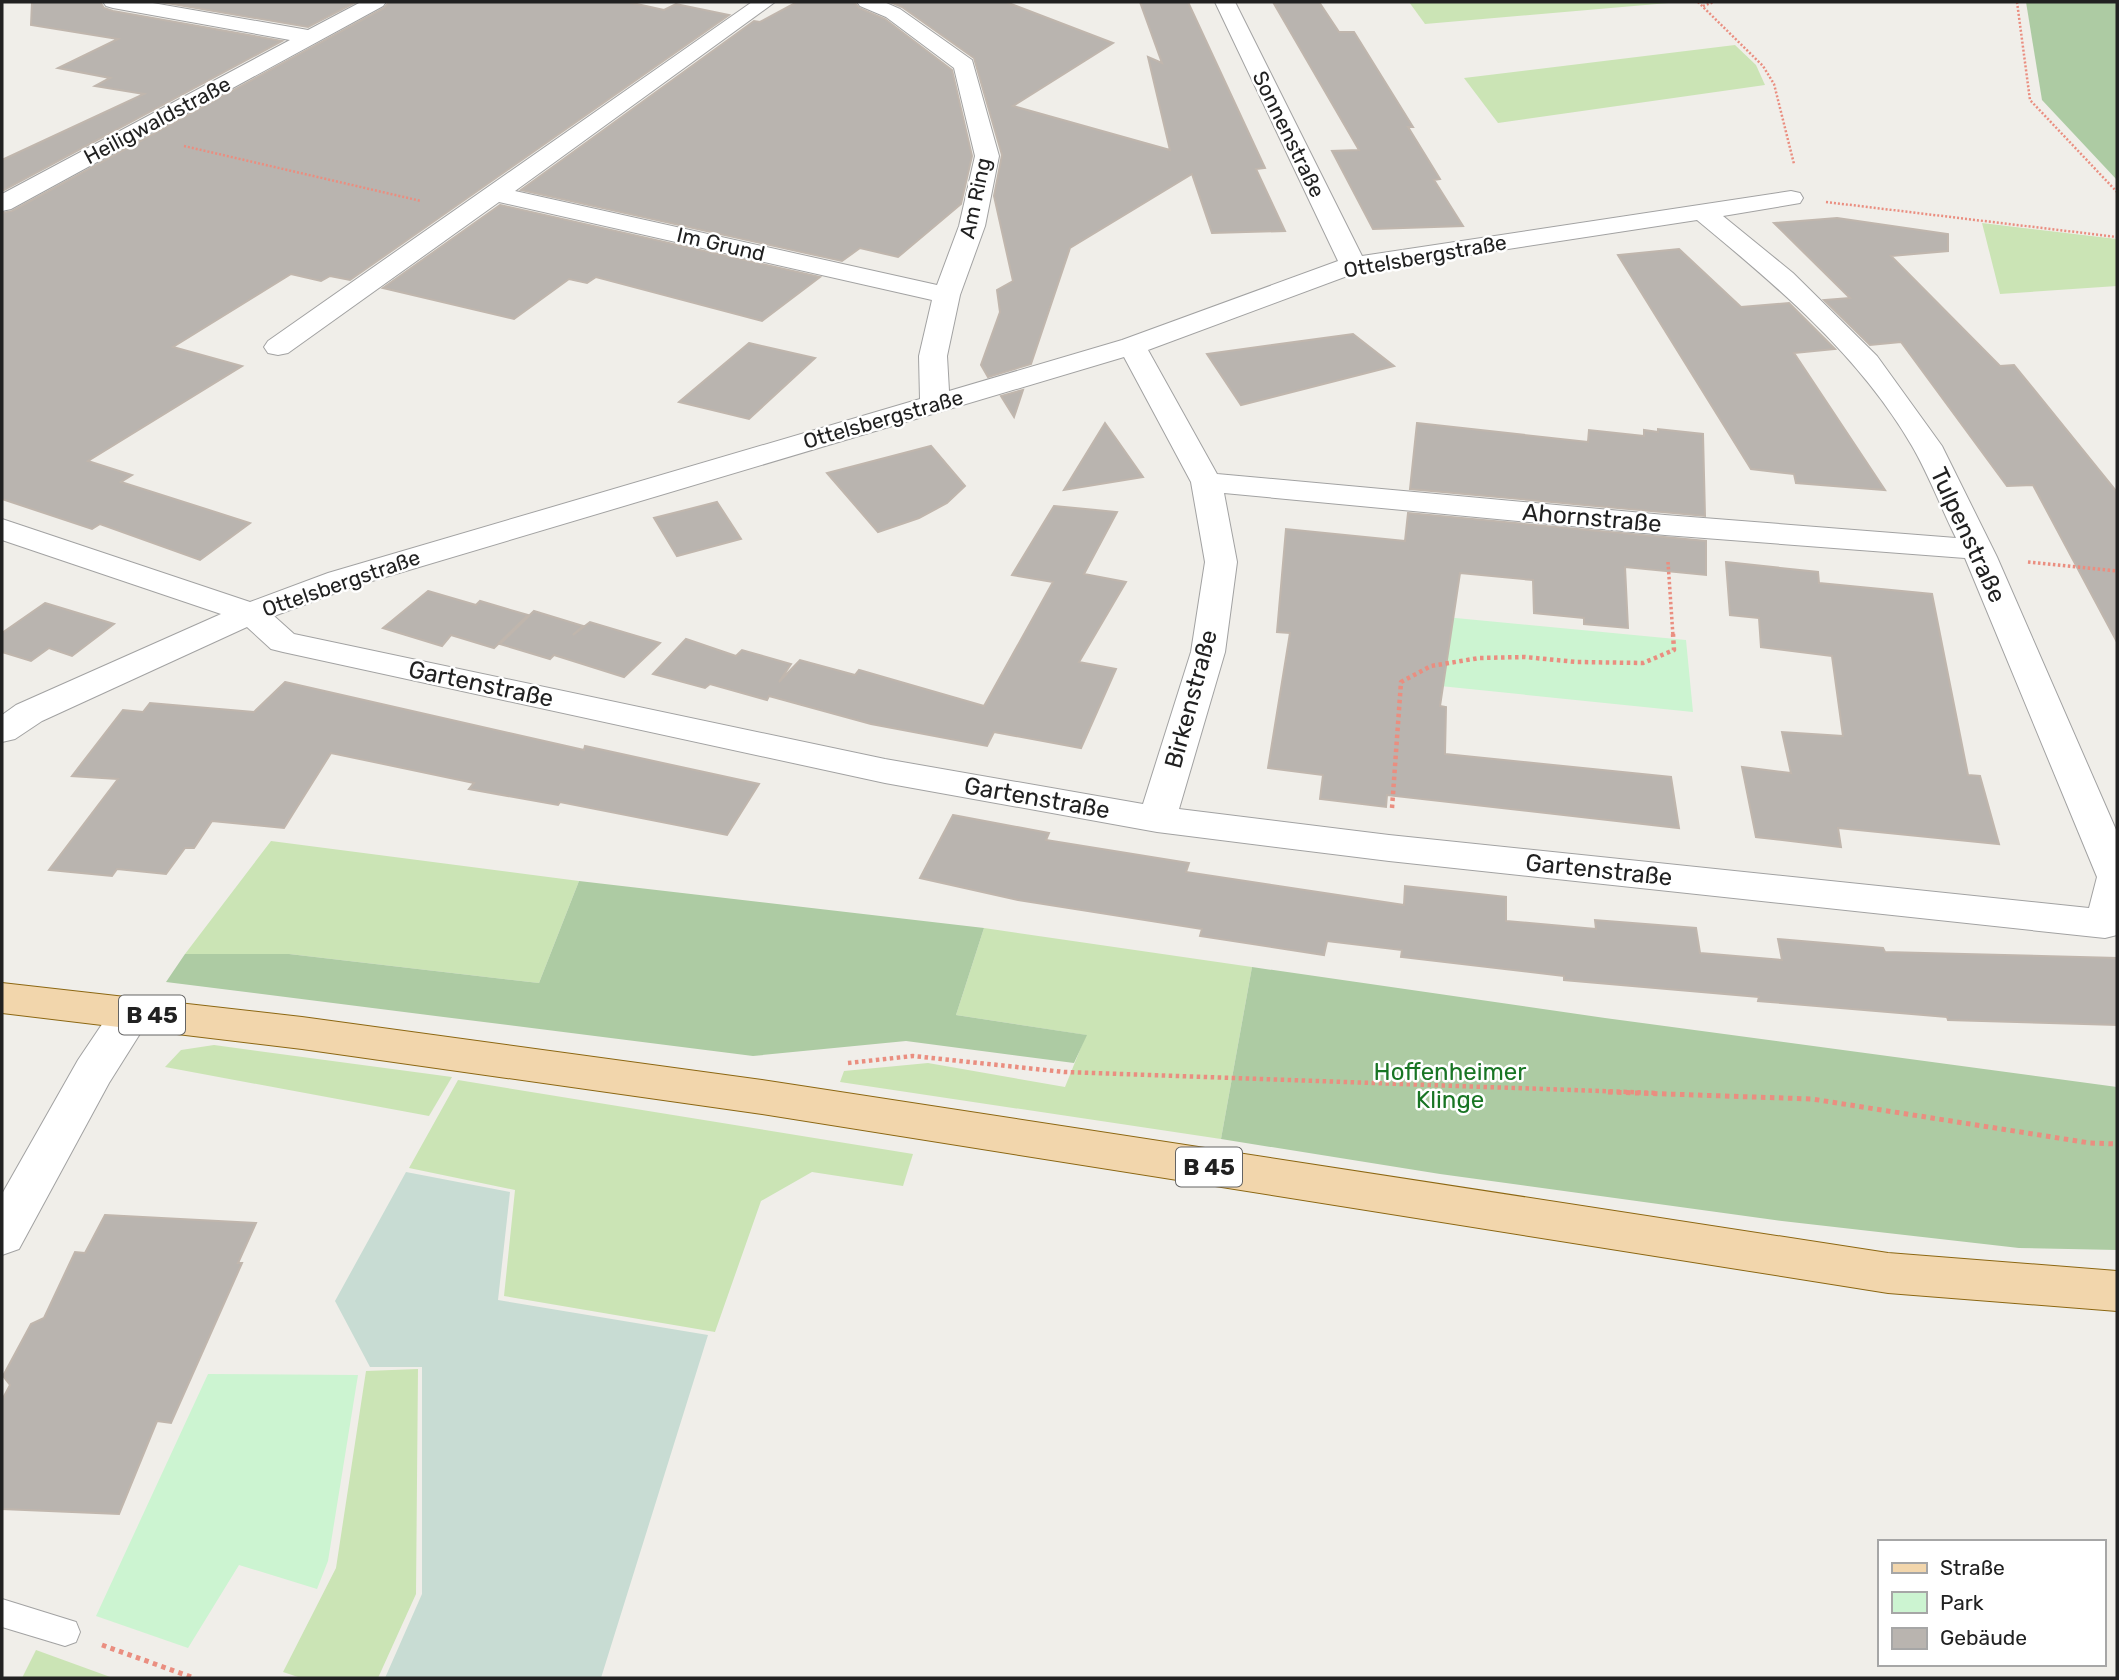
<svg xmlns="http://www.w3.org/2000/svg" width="2119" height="1680" font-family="Rubik,sans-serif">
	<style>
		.grass { fill: #cbe4b5 }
		.forest { fill: #adcba3 }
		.wetland { fill: #c8dcd3 }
		.park { fill: #ccf4d1 }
		.building { fill: #b9b4af; stroke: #c0b6ad; stroke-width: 2 }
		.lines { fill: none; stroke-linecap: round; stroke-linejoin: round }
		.lane-casing { stroke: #a2a2a2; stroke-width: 2 }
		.street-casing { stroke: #a2a2a2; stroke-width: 2 }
		.primary-casing { stroke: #8c6712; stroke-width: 2 }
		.path-far3 { stroke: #ea8e80; stroke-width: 2.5; stroke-dasharray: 2 2; stroke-linecap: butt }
		.path-far2 { stroke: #ea8e80; stroke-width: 3.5; stroke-dasharray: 2.5 2.5; stroke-linecap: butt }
		.path-far1 { stroke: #ea8e80; stroke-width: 4.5; stroke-dasharray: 3.5 3.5; stroke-linecap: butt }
		.path { stroke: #ea8e80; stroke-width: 5; stroke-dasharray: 4.5 4.5; stroke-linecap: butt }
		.lane { fill: #fff; fill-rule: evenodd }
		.street { fill: #fff; fill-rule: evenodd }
		.primary { fill: #f2d6ac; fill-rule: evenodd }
		.labels { text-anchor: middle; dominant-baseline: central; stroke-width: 5; stroke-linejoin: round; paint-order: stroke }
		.far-street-label { font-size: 21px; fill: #212121; stroke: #fff }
		.shield { fill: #fff; stroke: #646464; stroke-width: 2 }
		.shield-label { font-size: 23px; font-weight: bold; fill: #212121 }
		.street-label { font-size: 24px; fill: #212121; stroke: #fff }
		.park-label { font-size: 24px; fill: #197524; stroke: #fff }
	</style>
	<rect width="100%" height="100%" fill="#f0eee9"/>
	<g class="grass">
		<path d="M 1409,2 L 1680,2 L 1425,24 Z"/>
		<path d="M 1735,45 L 1756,65 L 1765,85 L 1498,123 L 1464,78 Z"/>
		<path d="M 1982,223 L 2117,239 L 2117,286 L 2000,294 Z"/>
		<path d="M 271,841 L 579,881 L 539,983 L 289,954 L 185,954 Z"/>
		<path d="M 984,928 L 1252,967 L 1221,1139 L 840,1082 L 844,1071 L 928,1063 L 1065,1087 L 1086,1035 L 956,1015 Z"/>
		<path d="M 214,1045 L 452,1077 L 429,1116 L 165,1067 L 181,1050 Z"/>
		<path d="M 458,1080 L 913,1154 L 903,1186 L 812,1172 L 761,1201 L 715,1332 L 504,1296 L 515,1190 L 409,1168 Z"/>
		<path d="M 418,1369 L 416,1594 L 378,1678 L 301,1678 L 283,1672 L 336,1568 L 366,1371 Z"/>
		<path d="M 36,1650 L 113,1678 L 22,1678 Z"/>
	</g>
	<g class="forest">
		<path d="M 2026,2 L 2117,2 L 2117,180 L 2042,100 Z"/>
		<path d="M 579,881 L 984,928 L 956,1015 L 1087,1035 L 1074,1063 L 906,1041 L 753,1056 L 166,982 L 185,954 L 289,954 L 539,983 Z"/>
		<path d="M 1252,967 L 1605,1018 L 2117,1087 L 2117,1250 L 2019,1248 L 1782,1221 L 1440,1174 L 1221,1139 Z"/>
	</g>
	<path class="wetland" d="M 406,1172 L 510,1192 L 498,1300 L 708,1335 L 601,1678 L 385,1678 L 422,1594 L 422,1367 L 370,1367 L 335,1301 Z"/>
	<g class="park">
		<path d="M 1393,612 L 1686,640 L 1693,712 L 1401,682 Z"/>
		<path d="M 208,1374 L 358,1375 L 328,1561 L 317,1589 L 239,1565 L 188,1648 L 96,1616 Z"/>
	</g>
	<g class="building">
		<path d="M 32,2 L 100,2 L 104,8 L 113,11 L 282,41 L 2,191 L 2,160 L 144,94 L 95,86 L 110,78 L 58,68 L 118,39 L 31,25 Z"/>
		<path d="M 161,2 L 356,2 L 308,27 Z"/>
		<path d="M 389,2 L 628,2 L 664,10 L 676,4 L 729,15 L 350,280 L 330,276 L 321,281 L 291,274 L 173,347 L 242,366 L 88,461 L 132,475 L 121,482 L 250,523 L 200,560 L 100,524 L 92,529 L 2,499 L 2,213 L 12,211 L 384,8 Z"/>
		<path d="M 797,2 L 854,2 L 859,8 L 885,19 L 952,70 L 972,156 L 961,204 L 898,257 L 860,248 L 842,261 L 521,190 L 754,21 L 760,22 Z"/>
		<path d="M 890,2 L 1006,2 L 1113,43 L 1013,106 L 1170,150 L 1148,57 L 1162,63 L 1140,2 L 1188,2 L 1265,168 L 1256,169 L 1285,231 L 1212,233 L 1192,174 L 1070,248 L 1031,364 L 988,377 L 981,365 L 1000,312 L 997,290 L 1013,281 L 994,196 L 1002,155 L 974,58 L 902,7 Z"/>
		<path d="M 1273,2 L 1319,2 L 1339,32 L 1354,32 L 1413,127 L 1408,127 L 1440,179 L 1434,180 L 1463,226 L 1373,229 L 1332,151 L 1359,150 Z"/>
		<path d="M 500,205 L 820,277 L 762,321 L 596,277 L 587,283 L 569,279 L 514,319 L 383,288 Z"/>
		<path d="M 1837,218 L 1948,234 L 1948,251 L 1891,256 L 2000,366 L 2014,365 L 2117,492 L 2117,642 L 2033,485 L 2007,486 L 1901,342 L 1870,345 L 1824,300 L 1850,298 L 1774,223 Z"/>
		<path d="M 1679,249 L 1741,307 L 1789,303 L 1835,349 L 1794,353 L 1885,490 L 1796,483 L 1794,474 L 1751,469 L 1618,255 Z"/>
		<path d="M 1353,334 L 1394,366 L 1241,405 L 1207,354 Z"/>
		<path d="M 749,343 L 815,358 L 749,419 L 679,402 Z"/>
		<path d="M 1023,390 L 1014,417 L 1001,396 Z"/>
		<path d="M 1105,423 L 1143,477 L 1064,490 Z"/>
		<path d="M 1417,423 L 1588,442 L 1589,430 L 1644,436 L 1644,430 L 1658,432 L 1658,429 L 1703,434 L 1705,516 L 1410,489 Z"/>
		<path d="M 931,446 L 965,486 L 947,503 L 919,518 L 878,532 L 827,473 Z"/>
		<path d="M 717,502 L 741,539 L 677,556 L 654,518 Z"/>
		<path d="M 1054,506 L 1117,512 L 1084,574 L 1126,582 L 1079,662 L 1116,669 L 1081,748 L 994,732 L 987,746 L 871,724 L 769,696 L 767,700 L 710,684 L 705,688 L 653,674 L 686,639 L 736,656 L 742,650 L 791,664 L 779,682 L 800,660 L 855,675 L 859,670 L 984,706 L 1053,582 L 1012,575 Z"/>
		<path d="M 1408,513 L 1706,541 L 1706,575 L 1625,567 L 1628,628 L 1584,624 L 1584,618 L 1534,613 L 1533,580 L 1460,573 L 1440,706 L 1446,707 L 1445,754 L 1671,777 L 1679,828 L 1387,795 L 1386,807 L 1320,799 L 1323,775 L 1268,768 L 1290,633 L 1277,632 L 1286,529 L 1405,541 Z"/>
		<path d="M 1726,562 L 1818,572 L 1819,583 L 1932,594 L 1968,775 L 1980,776 L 1999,844 L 1838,828 L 1841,847 L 1756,837 L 1742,767 L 1791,773 L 1782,732 L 1843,736 L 1832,656 L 1761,647 L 1759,618 L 1730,615 Z"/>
		<path d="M 428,591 L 476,605 L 480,601 L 528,615 L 494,648 L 451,635 L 442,646 L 383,628 Z"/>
		<path d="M 45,603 L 114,624 L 72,656 L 49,648 L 31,661 L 2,652 L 2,633 Z"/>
		<path d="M 534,611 L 583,626 L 573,635 L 590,622 L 660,643 L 624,677 L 554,655 L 550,659 L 500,644 Z"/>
		<path d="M 285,682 L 584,750 L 585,746 L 759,784 L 727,835 L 560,802 L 558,805 L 469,789 L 474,783 L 331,753 L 284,828 L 212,821 L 194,848 L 185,848 L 166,874 L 117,869 L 112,876 L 49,870 L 118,779 L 72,776 L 123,710 L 143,712 L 150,703 L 254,712 Z"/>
		<path d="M 953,815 L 1049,833 L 1046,840 L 1189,863 L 1186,872 L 1404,905 L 1405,886 L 1506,897 L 1506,921 L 1596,929 L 1595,920 L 1696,928 L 1700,953 L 1782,960 L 1778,939 L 1883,948 L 1885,952 L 2117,958 L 2117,1025 L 1948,1020 L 1947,1017 L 1758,1001 L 1759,997 L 1564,980 L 1564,976 L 1401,957 L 1402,950 L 1327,941 L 1324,955 L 1200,936 L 1202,929 L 1018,900 L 920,878 Z"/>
		<path d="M 105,1215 L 256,1223 L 238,1263 L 242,1263 L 171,1423 L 157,1421 L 119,1514 L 2,1509 L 2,1400 L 10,1385 L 3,1376 L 31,1324 L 44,1318 L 75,1252 L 85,1253 Z"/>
	</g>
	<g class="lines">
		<defs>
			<path id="lane" d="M 2,1599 L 76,1622 L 80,1632 L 76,1642 L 65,1646 L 2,1627 Z"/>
			<g id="street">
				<path d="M 103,2 L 147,2 L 308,30 L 361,2 L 386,2 L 383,6 L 11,209 L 2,211 L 2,194 L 290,40 L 113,8 L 106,6 Z"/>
				<path d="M 752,2 L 775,2 L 515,191 L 937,285 L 959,226 L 975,156 L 954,68 L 886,17 L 860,6 L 857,2 L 884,2 L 900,9 L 972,60 L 999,156 L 985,226 L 960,295 L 947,356 L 949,391 L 1122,340 L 1338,261 L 1215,2 L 1235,2 L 1362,256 L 1791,191 L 1800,193 L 1803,198 L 1800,203 L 1723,216 L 1793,273 L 1877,356 L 1942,446 L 1997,557 L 2117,832 L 2117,935 L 2105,938 L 1389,861 L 1157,832 L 885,783 L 283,652 L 271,649 L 247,627 L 42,721 L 15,739 L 2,742 L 2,715 L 16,705 L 221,614 L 2,540 L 2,519 L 250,602 L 328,573 L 920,399 L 919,356 L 932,300 L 499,202 L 288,353 L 278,355 L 268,353 L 264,347 L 268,341 ZM 1697,220 C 1777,286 1859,355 1912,446 C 1929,475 1941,508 1956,538 L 1665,515 L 1217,474 L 1148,350 L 1358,272 ZM 1124,357 L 1191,482 L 1205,562 L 1191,652 L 1143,804 L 885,759 L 294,634 L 274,616 L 352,587 ZM 1224,493 L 1665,535 L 1965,558 L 2097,877 L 2089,908 L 1389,835 L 1179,809 L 1225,652 L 1237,562 Z"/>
				<path d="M 132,998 L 147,1002 L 153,1013 L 109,1083 L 19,1249 L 2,1255 L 2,1194 L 78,1060 L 117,1002 Z"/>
			</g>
			<path id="primary" d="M 2,983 L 302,1017 L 762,1080 L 1888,1253 L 2117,1271 L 2117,1311 L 1888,1293 L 762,1114 L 302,1049 L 2,1013 Z"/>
		</defs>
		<use href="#lane" class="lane-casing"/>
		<use href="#street" class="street-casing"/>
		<use href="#primary" class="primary-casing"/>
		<g class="path-far3">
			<path d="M 1698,2 L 1763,66 L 1774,84 L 1794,164"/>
			<path d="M 2017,2 L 2030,100 L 2117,192"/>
			<path d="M 1703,6 L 1714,2"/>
			<path d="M 184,146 L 421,201"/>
			<path d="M 1826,202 L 2117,237"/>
		</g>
		<g class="path-far2">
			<path d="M 1668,562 L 1673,636"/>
			<path d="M 2028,562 L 2117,571"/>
		</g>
		<g class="path-far1">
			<path d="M 1392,808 L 1401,682 L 1431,666 L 1479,658 L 1525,657 L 1577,662 L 1643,663 L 1674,650 L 1673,634"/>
			<path d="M 848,1063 L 913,1056 L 1064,1072 L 1656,1093"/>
		</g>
		<g class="path">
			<path d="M 1608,1092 L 1812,1099 L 2090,1143 L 2117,1144"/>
			<path d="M 102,1645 L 194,1678"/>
		</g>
		<use href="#lane" class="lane"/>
		<use href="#street" class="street"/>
		<use href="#primary" class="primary"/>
	</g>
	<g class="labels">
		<g class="far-street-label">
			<text transform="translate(157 120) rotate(-28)">Heiligwaldstraße</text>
			<text transform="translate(1289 134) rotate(64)">Sonnenstraße</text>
			<text transform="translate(975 198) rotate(-78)">Am Ring</text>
			<text transform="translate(721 244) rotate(13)">Im Grund</text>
			<text transform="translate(1425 256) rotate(-10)">Ottelsbergstraße</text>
			<text transform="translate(883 419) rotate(-16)">Ottelsbergstraße</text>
			<text transform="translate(341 583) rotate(-19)">Ottelsbergstraße</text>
		</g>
		<g class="shield">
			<rect x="119" y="995.5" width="66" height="39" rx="5"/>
			<rect x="1176" y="1147.5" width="66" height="39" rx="5"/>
		</g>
		<g class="shield-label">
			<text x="152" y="1015">B 45</text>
			<text x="1209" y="1167">B 45</text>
		</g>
		<g class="street-label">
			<text transform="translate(1592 518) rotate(5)">Ahornstraße</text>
			<text transform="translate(1968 535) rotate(65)">Tulpenstraße</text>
			<text transform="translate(481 684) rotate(12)">Gartenstraße</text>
			<text transform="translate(1191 699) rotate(-75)">Birkenstraße</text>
			<text transform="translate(1037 798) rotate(10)">Gartenstraße</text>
			<text transform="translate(1599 870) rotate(6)">Gartenstraße</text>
		</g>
		<g class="park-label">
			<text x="1450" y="1072">Hoffenheimer<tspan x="1450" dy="28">Klinge</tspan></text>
		</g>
	</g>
	<rect width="2119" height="1680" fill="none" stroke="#212121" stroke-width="7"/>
	<rect x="1878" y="1540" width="228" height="126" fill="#ffffff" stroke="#a6a6a6" stroke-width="2"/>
	<rect x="1892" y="1563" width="35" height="10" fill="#f2d6ac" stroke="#a6a6a6" stroke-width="2"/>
	<text x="1940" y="1575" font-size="21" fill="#212121">Straße</text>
	<rect x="1892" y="1592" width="35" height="21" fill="#ccf4d1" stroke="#a6a6a6" stroke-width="2"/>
	<text x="1940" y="1610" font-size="21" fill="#212121">Park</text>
	<rect x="1892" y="1628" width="35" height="21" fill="#b9b4af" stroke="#a6a6a6" stroke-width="2"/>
	<text x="1940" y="1645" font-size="21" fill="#212121">Gebäude</text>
</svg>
